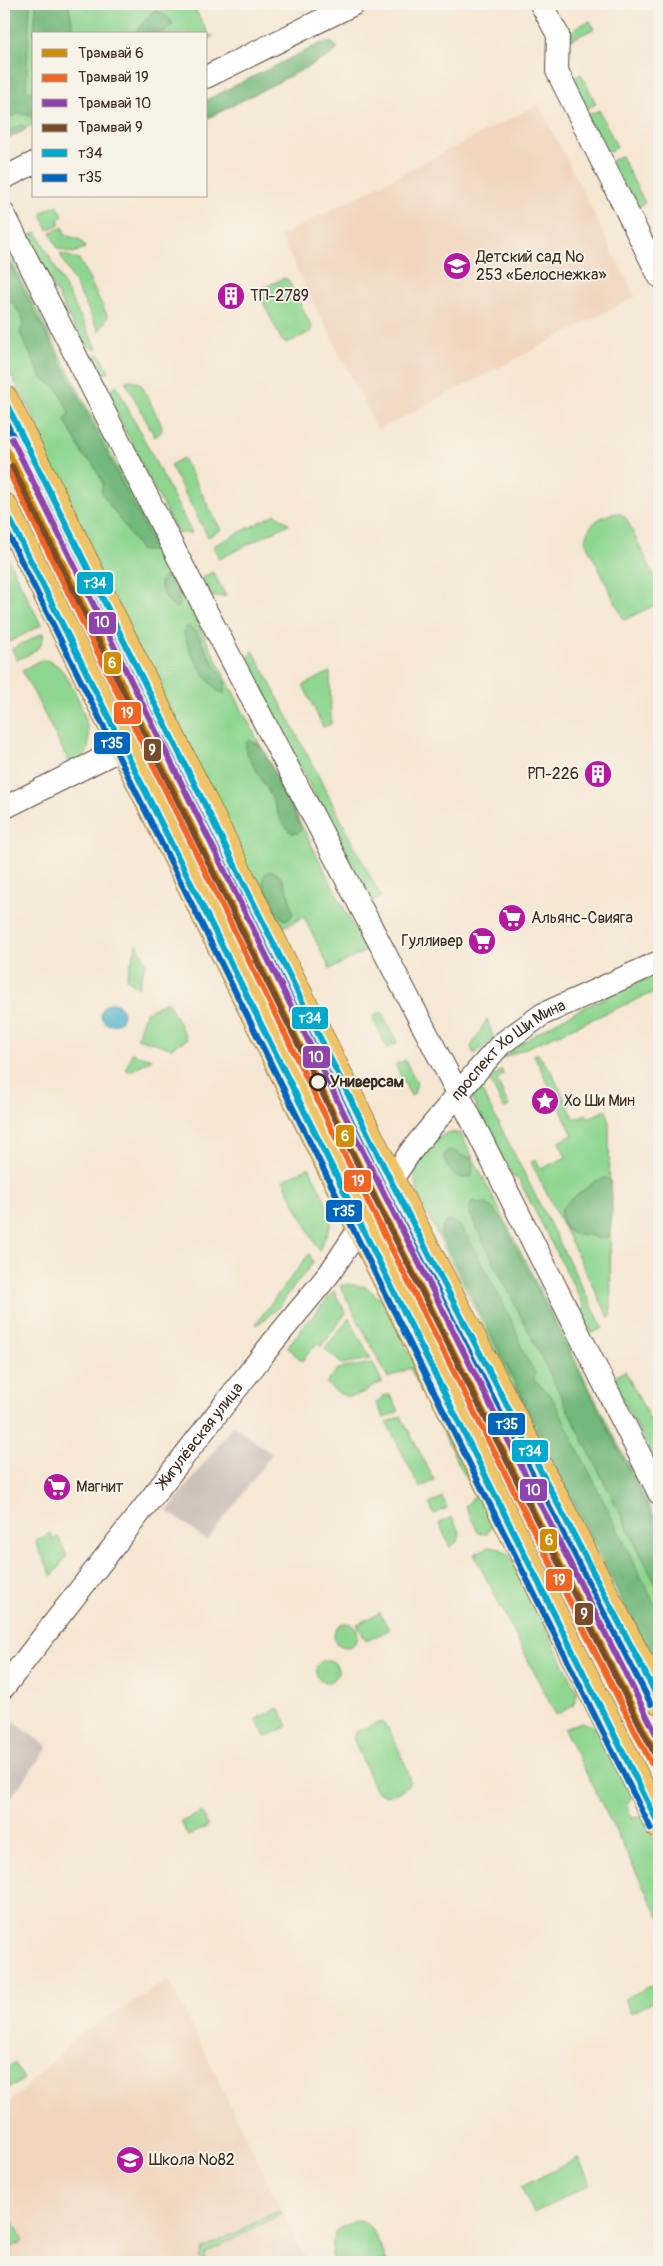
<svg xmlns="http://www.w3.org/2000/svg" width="663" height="2266" font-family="Pangolin,sans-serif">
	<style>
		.built { fill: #f1d5bd }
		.industrial { fill: #cec1ba }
		.green { fill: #8fd791; stroke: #658058 }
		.forest { fill: #73b87b; stroke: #57714c }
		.water { fill: #4fb2cd; stroke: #456e76 }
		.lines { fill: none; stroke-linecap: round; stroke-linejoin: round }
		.minor-casing { stroke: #574639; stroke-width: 24 }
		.major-casing { stroke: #574639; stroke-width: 29 }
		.minor { stroke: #fff; stroke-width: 22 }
		.major { stroke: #efc469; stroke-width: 28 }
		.bus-1-casing { stroke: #f7f3e8; stroke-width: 10 }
		.bus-2-casing { stroke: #f7f3e8; stroke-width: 10 }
		.bus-1 { stroke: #00a9ce; stroke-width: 6 }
		.bus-2 { stroke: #0065bd; stroke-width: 6 }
		.tram-1-casing { stroke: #f7f3e8; stroke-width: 10 }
		.tram-2-casing { stroke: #f7f3e8; stroke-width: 10 }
		.tram-3-casing { stroke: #f7f3e8; stroke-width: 10 }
		.tram-4-casing { stroke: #f7f3e8; stroke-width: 10 }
		.tram-1 { stroke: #d18d06; stroke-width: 6 }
		.tram-2 { stroke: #f26522; stroke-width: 6 }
		.tram-3 { stroke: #8e44ad; stroke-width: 6 }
		.tram-4 { stroke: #7a4b2a; stroke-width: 6 }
		.stop-dot { fill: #f7f3e8; stroke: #3b2a1e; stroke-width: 2.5 }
		.labels { text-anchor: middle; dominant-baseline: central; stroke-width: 4; stroke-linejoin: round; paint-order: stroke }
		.poi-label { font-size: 16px; fill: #3b2a1e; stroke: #f7f3e8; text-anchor: start }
		.street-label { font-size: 16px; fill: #3b2a1e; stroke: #f7f3e8 }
		.stop-label { font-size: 16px; font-weight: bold; fill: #3b2a1e; stroke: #f7f3e8; text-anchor: start }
		.line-badge { stroke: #f7f3e8; stroke-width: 2 }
		.badge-label { font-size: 14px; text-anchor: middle; font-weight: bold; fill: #fff }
	</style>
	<rect width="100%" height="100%" fill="#f7f3e8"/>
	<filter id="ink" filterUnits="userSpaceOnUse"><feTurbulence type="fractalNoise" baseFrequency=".02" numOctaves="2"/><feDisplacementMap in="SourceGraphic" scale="10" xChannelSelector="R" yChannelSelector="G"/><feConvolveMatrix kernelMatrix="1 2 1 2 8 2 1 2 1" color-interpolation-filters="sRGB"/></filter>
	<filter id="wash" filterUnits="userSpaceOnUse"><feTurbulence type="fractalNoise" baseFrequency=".0096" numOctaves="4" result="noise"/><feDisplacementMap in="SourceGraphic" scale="20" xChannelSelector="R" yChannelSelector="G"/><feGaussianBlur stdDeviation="1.12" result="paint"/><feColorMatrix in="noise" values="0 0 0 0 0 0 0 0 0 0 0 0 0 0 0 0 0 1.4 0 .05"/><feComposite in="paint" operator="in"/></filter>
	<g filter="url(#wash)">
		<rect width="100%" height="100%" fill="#f6e7d3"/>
		<g class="built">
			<path d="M 539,104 L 635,297 L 378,430 L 280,236 Z"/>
			<path d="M 169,1980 L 307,2262 L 4,2262 L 4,2108 L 82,2033 Z"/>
		</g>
		<g class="industrial">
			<path d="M 233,1425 L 272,1454 L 207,1541 L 168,1511 Z"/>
			<path d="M 9,1718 L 48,1747 L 4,1807 L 4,1725 Z"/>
		</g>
		<g class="green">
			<path d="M 4,4 L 192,4 L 210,36 L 214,36 L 206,40 L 206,34 L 34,34 L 34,124 L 4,139 Z"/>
			<path d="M 590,21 L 594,29 L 570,40 C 569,29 581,25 590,21 Z"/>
			<path d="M 581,74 L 596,104 L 583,110 L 569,81 Z"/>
			<path d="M 599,110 L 617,147 L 606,153 L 586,116 Z"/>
			<path d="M 621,156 L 645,203 L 633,209 L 609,162 Z"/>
			<path d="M 57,205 L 63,216 L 58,219 L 60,224 L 48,230 L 42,217 L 43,212 Z"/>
			<path d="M 63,227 L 65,235 L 81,240 L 85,248 L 73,253 L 58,249 L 50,233 Z"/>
			<path d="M 37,232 L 97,349 L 84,346 L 28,237 Z"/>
			<path d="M 4,246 L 366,951 L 330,969 L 304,917 L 276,931 L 38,445 L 35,420 L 4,362 Z"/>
			<path d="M 60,254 L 79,259 L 108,317 L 99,331 Z"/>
			<path d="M 284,278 L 288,280 L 312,327 L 310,332 L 287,343 L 282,341 L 259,294 L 261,289 Z"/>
			<path d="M 87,354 L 100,355 L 109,373 L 97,373 Z"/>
			<path d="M 133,380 L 141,384 L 161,424 L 162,431 L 155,437 L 125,381 Z"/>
			<path d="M 116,385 L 192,533 L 177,533 L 107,395 Z"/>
			<path d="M 183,458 L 221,530 L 208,537 L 170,465 Z"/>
			<path d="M 619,513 L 626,518 L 657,582 L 659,582 L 659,603 L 624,620 L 585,541 C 587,524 602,514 619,513 Z"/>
			<path d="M 276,514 L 289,524 L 219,559 L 213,546 Z"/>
			<path d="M 4,551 L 41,625 L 8,643 L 4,634 Z"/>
			<path d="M 213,572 L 226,596 L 212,597 L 202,577 Z"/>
			<path d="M 43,633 C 45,649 29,654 17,660 L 12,649 Z"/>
			<path d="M 253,650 L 381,897 L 370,902 L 246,662 Z"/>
			<path d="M 41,660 C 48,660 54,662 59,667 C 73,681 100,740 84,757 C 81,761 75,763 71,766 L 22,670 Z"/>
			<path d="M 330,672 L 331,724 L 323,727 L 303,685 Z"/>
			<path d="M 137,944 L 146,962 L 138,988 L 126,978 Z"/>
			<path d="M 659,973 L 659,990 L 501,1059 C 548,1020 604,999 659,973 Z"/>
			<path d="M 167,1001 L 187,1039 L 171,1048 L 137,1038 L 145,1013 Z"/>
			<path d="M 382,1012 L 397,1043 L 387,1048 L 372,1017 Z"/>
			<path d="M 487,1019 L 494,1039 L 474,1054 L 471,1047 Z"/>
			<path d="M 132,1053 L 152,1059 L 129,1072 L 126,1069 Z"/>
			<path d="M 537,1053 L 551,1071 L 574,1119 L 586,1114 L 588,1118 L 606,1110 L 609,1119 L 611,1317 L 609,1318 L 531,1162 L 536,1159 L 541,1169 L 566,1157 L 559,1142 L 573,1135 L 534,1055 Z"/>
			<path d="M 405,1060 L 417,1083 L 414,1094 L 411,1096 L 395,1065 Z"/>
			<path d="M 501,1069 L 503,1074 L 497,1081 L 509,1106 L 504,1109 L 490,1081 Z"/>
			<path d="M 478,1083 L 603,1328 L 592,1333 L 582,1314 L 584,1306 L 519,1180 L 510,1174 L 471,1097 Z"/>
			<path d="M 451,1132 L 461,1134 L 659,1525 L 659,1678 L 419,1197 C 417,1189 414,1181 415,1173 C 418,1157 435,1136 451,1132 Z"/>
			<path d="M 309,1167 L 331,1212 L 331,1224 L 319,1251 L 283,1180 Z"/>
			<path d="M 309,1254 L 313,1262 L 277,1309 L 257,1325 L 256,1323 Z"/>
			<path d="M 347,1284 L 366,1287 L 383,1301 L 494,1521 L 487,1534 L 478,1532 L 465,1506 L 475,1496 L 410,1368 L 388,1378 L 340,1286 Z"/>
			<path d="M 334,1291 L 346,1313 L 321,1347 L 317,1343 L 302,1361 L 287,1347 Z"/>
			<path d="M 349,1318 L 371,1359 L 342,1364 L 325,1349 Z"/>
			<path d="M 373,1363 L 382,1382 C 356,1395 351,1406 326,1383 L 338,1369 Z"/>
			<path d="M 625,1371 L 659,1437 L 659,1462 L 656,1464 L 612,1378 Z"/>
			<path d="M 390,1395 L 399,1411 L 384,1418 L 376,1403 L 383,1396 Z"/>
			<path d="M 401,1416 L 434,1480 L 420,1488 L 387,1423 Z"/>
			<path d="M 442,1497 L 447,1508 L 434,1514 L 429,1504 Z"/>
			<path d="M 452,1517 L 460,1534 L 458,1541 L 450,1547 L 439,1523 Z"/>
			<path d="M 50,1533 L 53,1540 L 58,1537 L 67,1556 L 52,1576 L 35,1541 Z"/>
			<path d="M 489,1547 L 501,1549 L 510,1556 L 577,1691 L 574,1705 L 556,1715 L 474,1554 Z"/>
			<path d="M 380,1613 L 389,1630 L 366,1641 L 357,1624 Z"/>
			<circle cx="346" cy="1635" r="12"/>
			<circle cx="327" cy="1671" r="11"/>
			<path d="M 279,1708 L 288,1726 L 265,1737 L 256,1719 Z"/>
			<path d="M 581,1722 L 596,1727 L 633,1796 L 626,1805 L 632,1818 L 643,1817 L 659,1849 L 659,1917 L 564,1729 Z"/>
			<path d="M 377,1723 L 383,1723 L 389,1729 C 393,1739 413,1774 409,1784 C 406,1791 392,1795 385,1796 L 375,1790 L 353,1738 L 356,1732 Z"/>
			<path d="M 202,1812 L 208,1826 L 188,1836 L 181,1822 Z"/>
			<path d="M 659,1982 L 659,2001 L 655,2001 L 631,2013 L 624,1999 Z"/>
			<path d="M 15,2063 L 24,2080 L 4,2090 L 4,2069 Z"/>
			<path d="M 578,2158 L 591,2184 L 534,2213 L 521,2187 Z"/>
			<path d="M 4,2201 L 23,2241 L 4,2251 Z"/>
			<path d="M 279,2210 L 282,2214 L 206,2253 L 205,2258 L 207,2262 L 202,2262 L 200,2258 L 203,2249 Z"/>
			<path d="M 358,2220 C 374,2223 381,2249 387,2262 L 331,2262 L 334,2233 L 340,2228 Z"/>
		</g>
		<g class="forest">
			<path d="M 4,4 L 30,4 L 26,89 L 34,94 L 34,117 L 20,113 L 4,119 Z"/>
			<path d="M 36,4 L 68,4 L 75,34 L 34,34 Z"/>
			<path d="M 154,10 C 161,12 171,18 173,25 L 168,27 L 164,32 L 139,34 L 137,30 Z"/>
			<path d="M 332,42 L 338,48 L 333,54 L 206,119 L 206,100 L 321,43 Z"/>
			<path d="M 21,125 L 26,127 L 25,130 L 4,141 L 4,133 Z"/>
			<path d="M 4,264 L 12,267 L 157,551 L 141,551 L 101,492 L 103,483 L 92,462 L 84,457 L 65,420 L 69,412 L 57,388 L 41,377 L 20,333 L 24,322 L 13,303 L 4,298 Z"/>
			<path d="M 164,577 L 169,577 C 176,584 181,596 179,606 L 175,608 C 168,602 160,591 160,582 Z"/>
			<path d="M 189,626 L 198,634 L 206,651 L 225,681 L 225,693 L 218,692 C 204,675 189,655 184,633 L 185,628 Z"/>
			<path d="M 249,740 L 258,744 L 264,751 L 299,824 L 301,830 L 298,833 L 291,833 L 281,821 L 270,794 L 252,763 L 246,752 L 246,743 Z"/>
			<path d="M 273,871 C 286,876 290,900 293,913 L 290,918 L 285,920 C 273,911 265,894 263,879 L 266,873 Z"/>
			<path d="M 448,1151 L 455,1151 L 462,1156 L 473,1158 L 472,1176 C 458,1183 447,1171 444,1158 L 445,1152 Z"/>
			<path d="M 605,1178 L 610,1180 C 613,1189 613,1229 608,1237 L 599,1239 L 589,1235 L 572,1234 L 565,1228 L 560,1215 L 562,1208 L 569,1201 L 596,1181 Z"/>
			<path d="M 472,1201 L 489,1205 L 501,1218 L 659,1529 L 659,1591 L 475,1225 L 468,1210 Z"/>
			<path d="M 452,1221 L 460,1226 L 471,1243 L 513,1323 L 524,1355 L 535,1372 L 534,1380 L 552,1397 L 658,1611 L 659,1655 L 648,1650 L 440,1232 L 446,1222 Z"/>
		</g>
		<circle class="water" cx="112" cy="1014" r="11"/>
	</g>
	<g filter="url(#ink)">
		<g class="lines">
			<defs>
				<g id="minor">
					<path d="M 541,4 L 558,35 L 557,71 L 659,276"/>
					<path d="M 206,77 L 354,4"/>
					<path d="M 4,178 L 34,163"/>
					<path d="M 4,214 L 178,557 L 458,1093 L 659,1493"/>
					<path d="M 4,808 L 123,748"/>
					<path id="s1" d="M 4,1687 L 273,1342 L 329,1274 L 411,1151 L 477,1071 L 501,1044 L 543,1014 L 659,962"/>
				</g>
				<g id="major">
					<path d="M 4,399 L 391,1181 L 659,1700"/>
					<path d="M 4,507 L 324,1154 L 659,1825"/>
				</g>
			</defs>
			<use href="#minor" class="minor-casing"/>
			<use href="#major" class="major-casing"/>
			<use href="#minor" class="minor"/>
			<use href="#major" class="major"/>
			<defs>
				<g id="bus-1">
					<path d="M 4,399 L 391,1181 L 659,1700"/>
					<path d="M 4,507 L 659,1825"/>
				</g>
				<g id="bus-2">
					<path d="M 4,418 L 383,1185 L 651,1704"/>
					<path d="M 4,526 L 651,1829"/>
				</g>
			</defs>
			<use href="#bus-1" class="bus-1-casing"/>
			<use href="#bus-2" class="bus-2-casing"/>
			<use href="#bus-1" class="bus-1"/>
			<use href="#bus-2" class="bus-2"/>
			<defs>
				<path id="tram-1" d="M 4,443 L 348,1142 L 659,1759"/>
				<path id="tram-2" d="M 4,462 L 340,1146 L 651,1763"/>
				<path id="tram-3" d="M 12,439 L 356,1138 L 659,1740"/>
				<path id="tram-4" d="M 12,466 L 347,1143 L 659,1763"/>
			</defs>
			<use href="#tram-1" class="tram-1-casing"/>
			<use href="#tram-2" class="tram-2-casing"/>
			<use href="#tram-3" class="tram-3-casing"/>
			<use href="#tram-4" class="tram-4-casing"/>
			<use href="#tram-1" class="tram-1"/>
			<use href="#tram-2" class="tram-2"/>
			<use href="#tram-3" class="tram-3"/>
			<use href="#tram-4" class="tram-4"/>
		</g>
	</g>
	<defs>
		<symbol id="school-disc" viewBox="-11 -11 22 22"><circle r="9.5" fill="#b5179e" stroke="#f7f3e8"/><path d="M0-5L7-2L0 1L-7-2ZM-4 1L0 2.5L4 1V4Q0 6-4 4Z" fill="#fff"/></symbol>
		<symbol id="building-disc" viewBox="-11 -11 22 22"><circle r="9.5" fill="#b5179e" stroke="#f7f3e8"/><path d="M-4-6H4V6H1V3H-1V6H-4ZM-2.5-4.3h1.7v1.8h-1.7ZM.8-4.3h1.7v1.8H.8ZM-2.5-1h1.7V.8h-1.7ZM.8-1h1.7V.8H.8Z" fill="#fff"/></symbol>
		<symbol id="supermarket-disc" viewBox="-11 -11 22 22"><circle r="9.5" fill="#b5179e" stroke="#f7f3e8"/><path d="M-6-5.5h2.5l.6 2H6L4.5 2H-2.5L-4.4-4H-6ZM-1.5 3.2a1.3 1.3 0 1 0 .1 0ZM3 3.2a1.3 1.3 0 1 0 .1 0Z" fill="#fff"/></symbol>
		<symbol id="sight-disc" viewBox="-11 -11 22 22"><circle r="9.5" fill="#b5179e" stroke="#f7f3e8"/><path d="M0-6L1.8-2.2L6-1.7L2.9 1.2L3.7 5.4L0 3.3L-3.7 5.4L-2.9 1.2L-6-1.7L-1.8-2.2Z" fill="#fff"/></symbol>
	</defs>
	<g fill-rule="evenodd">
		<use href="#school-disc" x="441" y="250" width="32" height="32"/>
		<use href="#building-disc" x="215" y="280" width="32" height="32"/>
		<use href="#building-disc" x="582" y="758" width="32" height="32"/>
		<use href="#supermarket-disc" x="496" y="902" width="32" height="32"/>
		<use href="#supermarket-disc" x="466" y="925" width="32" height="32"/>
		<use href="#sight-disc" x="529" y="1085" width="32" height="32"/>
		<use href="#supermarket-disc" x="41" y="1471" width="32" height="32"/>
		<use href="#school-disc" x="114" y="2144" width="32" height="32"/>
	</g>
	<circle class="stop-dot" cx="318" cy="1082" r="8"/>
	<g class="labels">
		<g class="poi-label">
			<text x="476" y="257">Детский сад №<tspan x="476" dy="18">253 «Белоснежка»</tspan></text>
			<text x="250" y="296">ТП-2789</text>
			<text x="579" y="774" text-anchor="end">РП-226</text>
			<text x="531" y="918">Альянс-Свияга</text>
			<text x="463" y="941" text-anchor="end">Гулливер</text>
			<text x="564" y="1101">Хо Ши Мин</text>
			<text x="76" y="1487">Магнит</text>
			<text x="149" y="2160">Школа №82</text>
		</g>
		<g class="street-label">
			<text stroke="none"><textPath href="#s1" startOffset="815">проспект Хо Ши Мина</textPath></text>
			<text stroke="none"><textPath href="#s1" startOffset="319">Жигулёвская улица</textPath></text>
		</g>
		<g class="stop-label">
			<text x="330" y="1082">Универсам</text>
		</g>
	</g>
	<g class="line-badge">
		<rect x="76" y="571" width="38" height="24" rx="5" fill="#00a9ce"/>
		<rect x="88" y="611" width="29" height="24" rx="5" fill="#8e44ad"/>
		<rect x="103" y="651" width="19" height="24" rx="5" fill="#d18d06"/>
		<rect x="113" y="701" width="29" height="24" rx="5" fill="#f26522"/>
		<rect x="93" y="731" width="38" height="24" rx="5" fill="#0065bd"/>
		<rect x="143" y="738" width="19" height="24" rx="5" fill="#7a4b2a"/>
		<rect x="291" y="1006" width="38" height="24" rx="5" fill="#00a9ce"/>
		<rect x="302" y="1045" width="29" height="24" rx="5" fill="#8e44ad"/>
		<rect x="335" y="1124" width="20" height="24" rx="5" fill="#d18d06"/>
		<rect x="343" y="1169" width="29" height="24" rx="5" fill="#f26522"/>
		<rect x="325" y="1199" width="38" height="24" rx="5" fill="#0065bd"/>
		<rect x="487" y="1412" width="39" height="24" rx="5" fill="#0065bd"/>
		<rect x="511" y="1439" width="38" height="24" rx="5" fill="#00a9ce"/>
		<rect x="519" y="1478" width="29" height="24" rx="5" fill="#8e44ad"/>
		<rect x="539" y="1528" width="19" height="24" rx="5" fill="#d18d06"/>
		<rect x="545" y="1568" width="28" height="24" rx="5" fill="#f26522"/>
		<rect x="574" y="1602" width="20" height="24" rx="5" fill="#7a4b2a"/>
	</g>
	<g class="badge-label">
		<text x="95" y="588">т34</text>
		<text x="102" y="627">10</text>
		<text x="112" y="668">6</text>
		<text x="127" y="718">19</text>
		<text x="112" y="748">т35</text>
		<text x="152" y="755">9</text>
		<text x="310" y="1023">т34</text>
		<text x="316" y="1062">10</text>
		<text x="345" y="1141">6</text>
		<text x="358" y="1186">19</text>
		<text x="344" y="1216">т35</text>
		<text x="507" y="1429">т35</text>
		<text x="530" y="1456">т34</text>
		<text x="533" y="1495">10</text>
		<text x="549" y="1545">6</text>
		<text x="559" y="1585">19</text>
		<text x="584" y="1619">9</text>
	</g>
	<rect width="663" height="2266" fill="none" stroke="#f7f3e8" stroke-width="20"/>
	<rect x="32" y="32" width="175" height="165" fill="#f7f3e8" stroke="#aca397"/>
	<rect x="42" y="49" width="25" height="8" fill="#d18d06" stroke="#aca397"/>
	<text x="78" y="58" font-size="15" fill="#3b2a1e">Трамвай 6</text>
	<rect x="42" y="74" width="25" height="8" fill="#f26522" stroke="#aca397"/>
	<text x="78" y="82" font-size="15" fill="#3b2a1e">Трамвай 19</text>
	<rect x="42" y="99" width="25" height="8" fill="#8e44ad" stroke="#aca397"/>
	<text x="78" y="108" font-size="15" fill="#3b2a1e">Трамвай 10</text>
	<rect x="42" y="124" width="25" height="8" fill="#7a4b2a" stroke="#aca397"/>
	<text x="78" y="132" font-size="15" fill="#3b2a1e">Трамвай 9</text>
	<rect x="42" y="149" width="25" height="8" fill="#00a9ce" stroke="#aca397"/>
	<text x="78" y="158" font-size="15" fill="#3b2a1e">т34</text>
	<rect x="42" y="174" width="25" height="8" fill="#0065bd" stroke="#aca397"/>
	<text x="78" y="182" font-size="15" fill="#3b2a1e">т35</text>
</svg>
